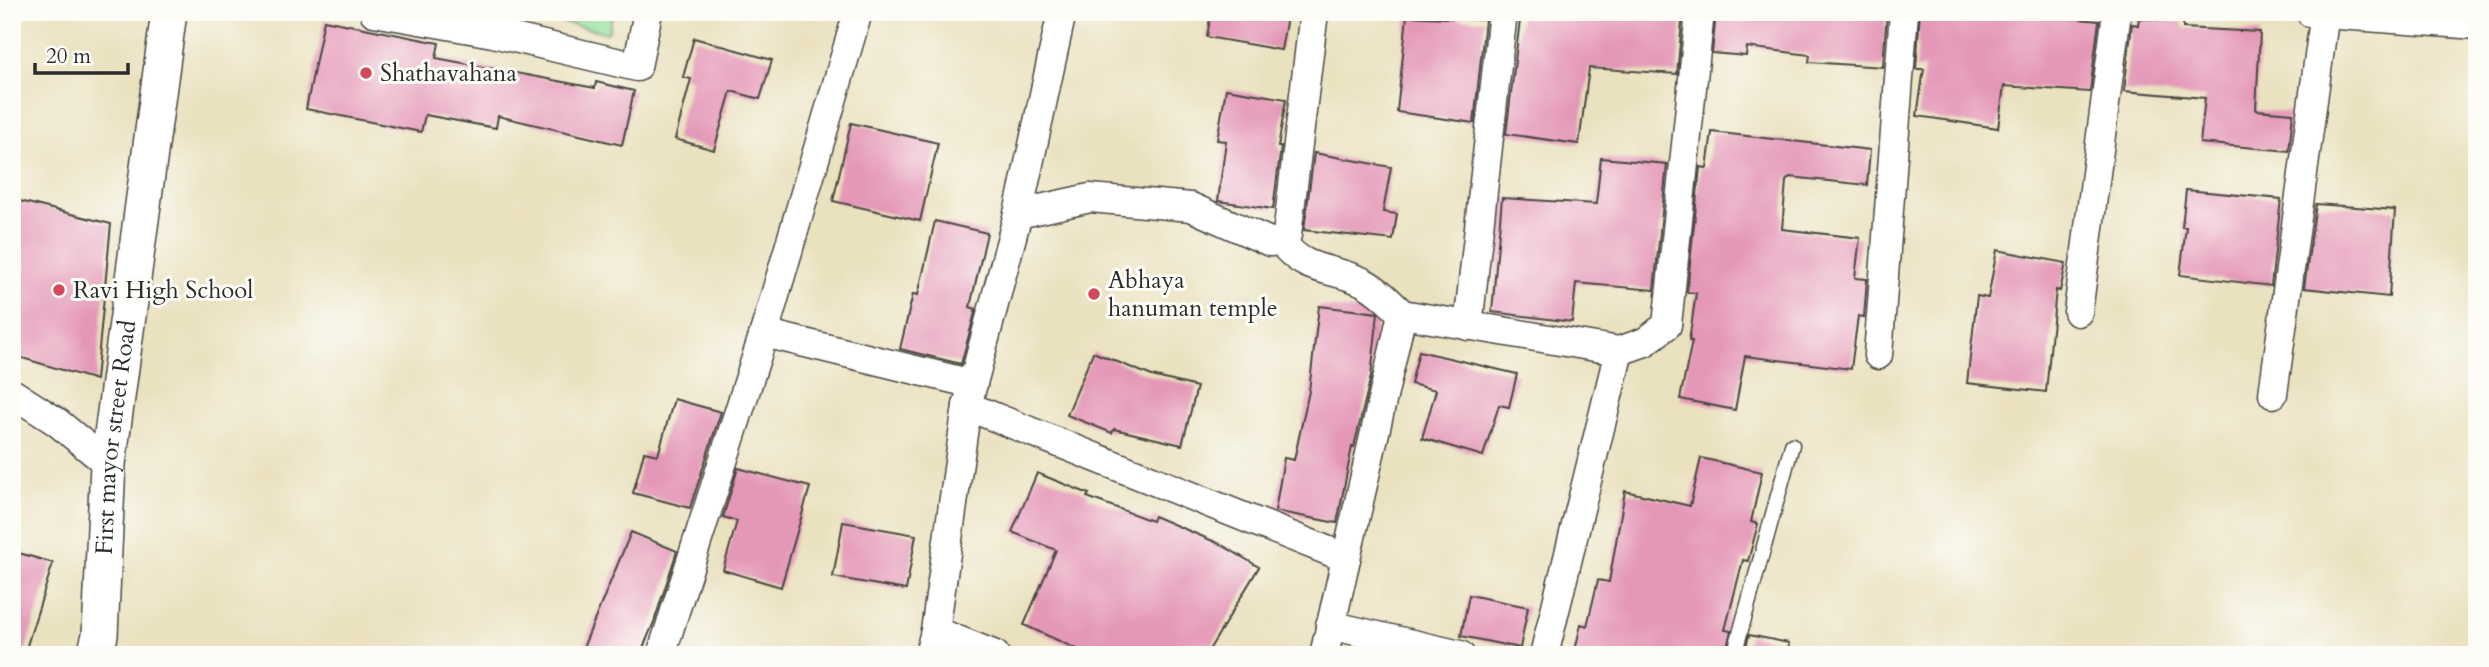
<svg xmlns="http://www.w3.org/2000/svg" width="2489" height="667" font-family="Cardo,serif">
	<style>
		.green { fill: #94df9c; stroke: #608564; stroke-width: 2 }
		.building { fill: #e497b7 }
		.lines { fill: none; stroke-linecap: round; stroke-linejoin: round }
		.service-casing { stroke: #484641; stroke-width: 17 }
		.minor-casing { stroke: #484641; stroke-width: 31 }
		.tertiary-casing { stroke: #484641; stroke-width: 38 }
		.service { stroke: #fff; stroke-width: 14 }
		.minor { stroke: #fff; stroke-width: 28 }
		.tertiary { stroke: #fff; stroke-width: 35 }
		.poi-dot { fill: #d1495b; stroke: #fdfcf7; stroke-width: 2.5 }
		.labels { text-anchor: middle; dominant-baseline: central; stroke-width: 6; stroke-linejoin: round; paint-order: stroke }
		.poi-label { font-size: 24px; fill: #2b2b2b; stroke: #fdfcf7; text-anchor: start }
		.street-label { font-size: 24px; fill: #2b2b2b; stroke: #fdfcf7 }
	</style>
	<rect width="100%" height="100%" fill="#fdfcf7"/>
	<filter id="ink" filterUnits="userSpaceOnUse"><feTurbulence type="fractalNoise" baseFrequency=".0143" numOctaves="2"/><feDisplacementMap in="SourceGraphic" scale="14" xChannelSelector="R" yChannelSelector="G"/><feConvolveMatrix kernelMatrix="1 2 1 2 8 2 1 2 1" color-interpolation-filters="sRGB"/></filter>
	<filter id="wash" filterUnits="userSpaceOnUse"><feTurbulence type="fractalNoise" baseFrequency=".00686" numOctaves="4" result="noise"/><feDisplacementMap in="SourceGraphic" scale="28" xChannelSelector="R" yChannelSelector="G"/><feGaussianBlur stdDeviation="1.57" result="paint"/><feColorMatrix in="noise" values="0 0 0 0 0 0 0 0 0 0 0 0 0 0 0 0 0 1.4 0 .05"/><feComposite in="paint" operator="in"/></filter>
	<g filter="url(#wash)">
		<rect width="100%" height="100%" fill="#eae1bf"/>
		<path class="green" d="M 518,12 L 613,12 L 608,33 Z"/>
		<g id="blocks">
			<g class="building">
				<path d="M 1211,12 L 1288,12 L 1281,50 L 1207,37 Z"/>
				<path d="M 1521,12 L 1683,12 L 1677,74 L 1589,68 L 1579,144 L 1506,134 Z"/>
				<path d="M 1757,12 L 1887,12 L 1883,67 L 1809,62 L 1810,55 L 1747,47 L 1746,56 L 1712,53 L 1716,13 L 1756,17 Z"/>
				<path d="M 1920,12 L 2007,12 L 2099,21 L 2090,92 L 2004,86 L 1998,128 L 1917,116 L 1924,69 L 1916,69 Z"/>
				<path d="M 1407,16 L 1485,20 L 1474,123 L 1397,112 Z"/>
				<path d="M 2139,18 L 2183,22 L 2183,28 L 2260,32 L 2256,110 L 2293,113 L 2289,151 L 2200,143 L 2205,98 L 2124,91 L 2132,24 L 2138,25 Z"/>
				<path d="M 324,20 L 439,43 L 436,58 L 595,88 L 596,82 L 634,91 L 622,145 L 498,116 L 496,128 L 425,115 L 421,132 L 306,109 Z"/>
				<path d="M 694,38 L 772,60 L 760,99 L 731,91 L 714,150 L 675,139 L 691,79 L 683,77 Z"/>
				<path d="M 1226,89 L 1286,99 L 1278,147 L 1281,147 L 1273,209 L 1218,201 L 1226,141 L 1217,140 Z"/>
				<path d="M 851,123 L 938,143 L 920,221 L 833,201 Z"/>
				<path d="M 1712,132 L 1870,150 L 1867,185 L 1790,177 L 1786,181 L 1782,229 L 1860,238 L 1855,278 L 1867,279 L 1864,317 L 1858,316 L 1851,369 L 1745,356 L 1735,410 L 1680,399 L 1692,341 L 1689,341 L 1696,293 L 1687,292 L 1700,167 L 1707,168 Z"/>
				<path d="M 1314,153 L 1391,167 L 1383,212 L 1397,214 L 1393,240 L 1304,230 Z"/>
				<path d="M 1601,158 L 1667,164 L 1654,290 L 1576,283 L 1572,322 L 1492,312 L 1502,198 L 1596,204 Z"/>
				<path d="M 2186,190 L 2281,199 L 2271,286 L 2180,275 L 2186,227 L 2182,227 Z"/>
				<path d="M 12,199 L 111,224 L 96,380 L 12,355 Z"/>
				<path d="M 2316,204 L 2395,210 L 2389,297 L 2304,288 Z"/>
				<path d="M 935,221 L 987,233 L 970,307 L 976,309 L 961,364 L 900,349 L 913,294 L 918,295 Z"/>
				<path d="M 1997,250 L 2066,263 L 2060,291 L 2056,290 L 2046,392 L 1967,383 L 1977,296 L 1988,298 Z"/>
				<path d="M 1319,306 L 1378,313 L 1371,376 L 1354,447 L 1352,447 L 1337,523 L 1275,511 L 1284,458 L 1294,460 L 1309,391 Z"/>
				<path d="M 1419,351 L 1517,374 L 1509,407 L 1499,405 L 1483,456 L 1422,438 L 1436,390 L 1411,384 Z"/>
				<path d="M 1093,352 L 1152,376 L 1197,387 L 1182,445 L 1114,429 L 1112,433 L 1067,415 Z"/>
				<path d="M 674,399 L 721,412 L 690,508 L 633,493 L 644,452 L 658,455 Z"/>
				<path d="M 1701,458 L 1762,472 L 1751,522 L 1758,524 L 1748,561 L 1743,560 L 1725,630 L 1731,631 L 1725,655 L 1574,655 L 1581,624 L 1587,626 L 1598,580 L 1609,582 L 1625,491 L 1690,506 Z"/>
				<path d="M 738,468 L 810,487 L 781,587 L 723,570 L 737,521 L 723,517 Z"/>
				<path d="M 1037,473 L 1089,494 L 1087,497 L 1152,521 L 1154,516 L 1220,544 L 1259,567 L 1206,655 L 1090,655 L 1024,625 L 1056,550 L 1012,532 Z"/>
				<path d="M 843,522 L 916,535 L 906,590 L 833,577 Z"/>
				<path d="M 631,532 L 677,551 L 654,622 L 640,655 L 580,655 Z"/>
				<path d="M 12,551 L 53,563 L 24,655 L 12,655 Z"/>
				<path d="M 1469,595 L 1528,607 L 1520,648 L 1461,636 Z"/>
				<path d="M 1749,635 L 1789,643 L 1788,655 L 1744,655 Z"/>
			</g>
		</g>
	</g>
	<g filter="url(#ink)">
		<use href="#blocks" fill-opacity="0" stroke="#484641" stroke-width="2"/>
		<g class="lines">
			<defs>
				<path id="service" d="M 1734,655 L 1792,445"/>
				<g id="minor">
					<path d="M 374,12 L 493,33 L 637,67 L 648,12"/>
					<path d="M 2311,13 L 2477,25"/>
					<path d="M 1018,214 L 1090,198 L 1191,207 L 1270,242 L 1281,241 L 1287,235 L 1314,12"/>
					<path d="M 1281,241 C 1305,274 1331,266 1363,282 C 1378,290 1390,302 1402,314"/>
					<path d="M 2078,312 L 2117,12"/>
					<path d="M 1468,326 L 1503,12"/>
					<path d="M 764,333 L 858,12"/>
					<path d="M 1619,351 L 1645,342 L 1667,325 L 1700,12"/>
					<path d="M 1878,355 L 1904,12"/>
					<path d="M 12,393 L 57,422 L 108,464"/>
					<path d="M 2273,394 L 2325,12"/>
					<path d="M 967,406 L 1346,558"/>
					<path d="M 1330,625 L 1460,655"/>
					<path d="M 935,631 L 995,655"/>
					<path d="M 661,655 L 764,333 L 973,384"/>
					<path d="M 929,655 L 935,631 L 967,406 L 1018,214 L 1062,12"/>
					<path d="M 1324,655 L 1402,314 L 1619,351 L 1544,655"/>
				</g>
				<g id="tertiary">
					<path id="s1" d="M 95,655 L 100,635 L 108,464 L 169,12"/>
				</g>
			</defs>
			<use href="#service" class="service-casing"/>
			<use href="#minor" class="minor-casing"/>
			<use href="#tertiary" class="tertiary-casing"/>
			<use href="#service" class="service"/>
			<use href="#minor" class="minor"/>
			<use href="#tertiary" class="tertiary"/>
		</g>
	</g>
	<g class="poi-dot">
		<circle cx="366" cy="73" r="7"/>
		<circle cx="59" cy="290" r="7"/>
		<circle cx="1094" cy="294" r="7"/>
	</g>
	<g class="labels">
		<g class="poi-label">
			<text x="380" y="73">Shathavahana</text>
			<text x="1108" y="280">Abhaya<tspan x="1108" dy="28">hanuman temple</tspan></text>
			<text x="73" y="290">Ravi High School</text>
		</g>
		<g class="street-label">
			<text stroke="none"><textPath href="#s1" startOffset="219">First mayor street Road</textPath></text>
		</g>
	</g>
	<rect width="2489" height="667" fill="none" stroke="#fdfcf7" stroke-width="42"/>
	<path d="M35 63v10h93v-10" fill="none" stroke="#2b2b2b" stroke-width="3.5"/>
	<text x="46" y="63" font-size="21" fill="#2b2b2b" stroke="#fdfcf7" stroke-width="5" paint-order="stroke">20 m</text>
</svg>
